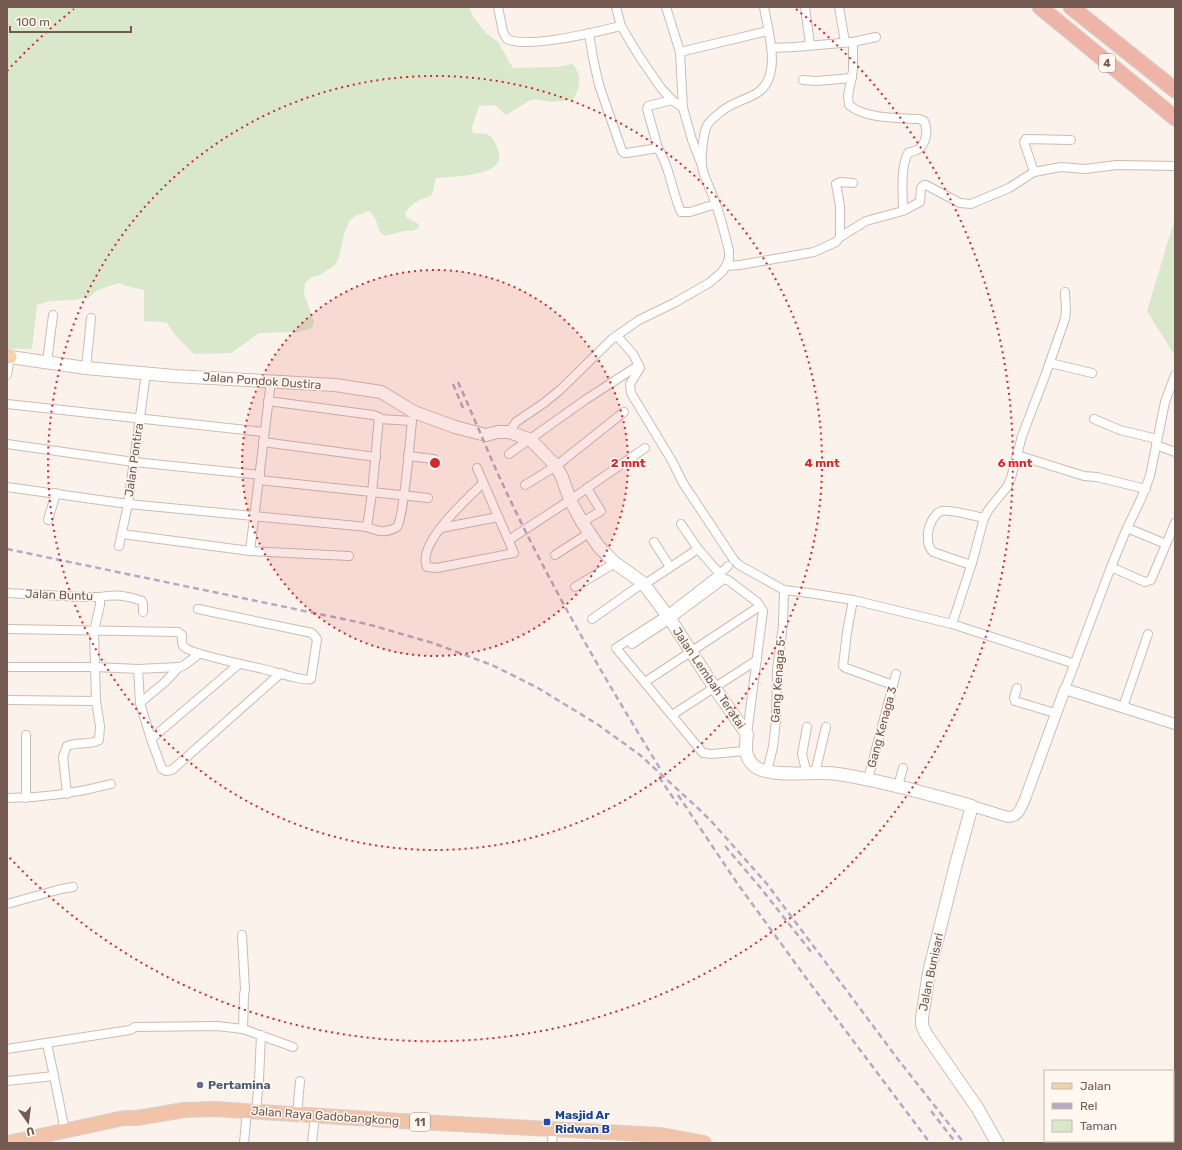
<svg xmlns="http://www.w3.org/2000/svg" width="1182" height="1150" font-family="Rubik,sans-serif">
	<style>
		.green { fill: #d9e8ca }
		.lines { fill: none; stroke-linecap: round; stroke-linejoin: round }
		.minor-casing { stroke: #cdbbb1; stroke-width: 10 }
		.tertiary-casing { stroke: #cdbbb1; stroke-width: 12 }
		.secondary-casing { stroke: #d1bdb2; stroke-width: 14 }
		.primary-casing { stroke: #d8d1ce; stroke-width: 15 }
		.trunk-casing { stroke: #d8d1ce; stroke-width: 16 }
		.motorway-casing { stroke: #d8d1ce; stroke-width: 17 }
		.minor { stroke: #fff; stroke-width: 8 }
		.tertiary { stroke: #fff; stroke-width: 10 }
		.secondary { stroke: #fff; stroke-width: 12 }
		.primary { stroke: #f3d2aa; stroke-width: 13 }
		.trunk { stroke: #f1c3a9; stroke-width: 14 }
		.motorway { stroke: #efb4a8; stroke-width: 15 }
		.rail { stroke: #b6a9c5; stroke-width: 2.5; stroke-dasharray: 6 4; stroke-linecap: butt }
		.ring { fill: none; stroke: #d62828; stroke-width: 2; stroke-dasharray: 2 4 }
		.service-dot { fill: #5c6f8a; stroke: #fef8f1; stroke-width: 1.5 }
		.transit-dot { fill: #1a4fb4; stroke: #fef8f1; stroke-width: 1.5 }
		.labels { text-anchor: middle; dominant-baseline: central; stroke-width: 3; stroke-linejoin: round; paint-order: stroke }
		.shield { fill: #fef8f1; stroke: #9d8980; stroke-width: 1 }
		.shield-label { font-size: 11px; font-weight: bold; fill: #745a50 }
		.street-label { font-size: 12px; fill: #745a50; stroke: #fef8f1 }
		.service-label { font-size: 12px; font-weight: bold; fill: #4e5e75; stroke: #fef8f1; text-anchor: start }
		.transit-label { font-size: 12px; font-weight: bold; fill: #164399; stroke: #fef8f1; text-anchor: start }
		.centre { fill: #d62828; stroke: #fef8f1; stroke-width: 2 }
		.ring-label { font-size: 12px; text-anchor: middle; font-weight: bold; fill: #d62828; stroke: #fef8f1; stroke-width: 3; stroke-linejoin: round; paint-order: stroke }
	</style>
	<rect width="100%" height="100%" fill="#fbf3eb"/>
	<g class="green">
		<path d="M 7,7 L 469,7 L 474,18 L 486,33 L 498,42 L 513,68 L 558,67 L 573,64 C 583,78 580,86 573,100 L 551,102 L 536,99 L 529,101 L 506,115 L 495,105 L 479,106 L 472,127 L 473,133 C 485,134 491,132 496,145 C 498,150 500,154 499,160 C 495,176 450,177 436,178 L 432,195 C 420,200 411,202 405,214 L 407,218 L 419,224 L 419,228 L 412,231 L 404,231 L 385,236 L 379,231 L 376,220 L 370,211 L 355,216 L 349,222 L 344,234 L 339,258 L 335,265 L 320,275 L 312,277 L 305,283 L 304,294 L 314,322 L 312,328 L 298,332 L 259,333 L 231,353 L 194,354 L 174,334 L 167,323 L 163,322 L 144,321 L 144,290 L 126,286 L 119,283 L 98,290 L 89,297 L 73,300 L 50,301 L 37,305 L 32,349 L 7,349 Z"/>
		<path d="M 1175,218 L 1175,356 L 1147,311 Z"/>
	</g>
	<g class="lines">
		<defs>
			<g id="minor">
				<path d="M 498,7 L 503,32 L 507,39 C 529,49 595,32 621,26"/>
				<path d="M 616,7 L 621,26 L 639,56 L 661,88 L 672,100 L 683,108"/>
				<path d="M 666,7 L 680,52 L 683,108 L 692,140 L 701,163"/>
				<path d="M 805,7 L 810,45"/>
				<path d="M 839,7 L 845,42"/>
				<path d="M 589,33 L 593,58 L 599,85 L 622,151 L 624,153 L 627,153 L 658,148 C 670,167 672,192 681,212 L 690,212 L 716,204"/>
				<path d="M 853,42 L 876,37"/>
				<path d="M 771,48 L 795,47 L 853,42 L 853,70 L 848,96 L 849,105 C 865,119 899,118 919,119 L 924,121 C 928,129 927,141 920,148 C 917,151 912,151 908,153 C 900,168 903,194 903,211"/>
				<path d="M 680,52 L 768,31"/>
				<path d="M 803,80 L 816,81 L 852,78"/>
				<path d="M 658,148 L 647,109 L 648,106 L 672,100"/>
				<path d="M 1034,172 L 1024,142 L 1026,139 L 1071,140"/>
				<path d="M 840,237 L 840,206 L 836,184 L 840,182 L 853,183"/>
				<path d="M 726,266 L 740,265 L 814,252 L 836,242 L 840,237 L 866,221 L 903,211 L 920,202 L 921,188 L 924,185 L 926,185 L 960,203 L 971,204 L 1009,188 L 1034,172 L 1061,167 L 1085,169 L 1117,165 L 1175,166"/>
				<path d="M 617,336 L 633,354 L 640,368 L 630,384 L 631,393 L 672,461 L 683,483 L 734,560 L 739,565 L 784,590 L 809,593 L 853,600 L 952,624 L 1075,664"/>
				<path d="M 47,362 L 53,315"/>
				<path d="M 1050,363 L 1092,373"/>
				<path d="M 86,368 L 91,318"/>
				<path d="M 7,375 L 10,357"/>
				<path d="M 7,404 L 264,432"/>
				<path d="M 1094,419 L 1120,430 L 1157,439"/>
				<path d="M 509,432 L 516,422 L 544,403 L 560,390 L 612,339 L 639,320 L 674,303 L 709,283 L 722,272 L 726,266 L 729,259 L 729,251 C 725,235 721,218 715,202 C 712,192 702,174 702,165 C 701,155 703,137 706,128 C 708,121 717,115 722,111 C 733,102 746,100 757,93 C 783,76 768,31 764,7"/>
				<path d="M 263,442 L 376,457"/>
				<path d="M 7,444 L 134,462 L 260,475"/>
				<path d="M 1156,445 L 1175,452"/>
				<path d="M 509,454 L 585,400 L 639,365"/>
				<path d="M 1017,455 L 1084,476 L 1097,477 L 1146,489"/>
				<path d="M 408,456 L 434,459"/>
				<path d="M 477,468 L 514,553 L 437,568 L 427,567 C 416,544 468,498 483,483"/>
				<path d="M 259,480 L 428,498"/>
				<path d="M 525,485 L 556,466 L 624,412"/>
				<path d="M 7,487 L 128,504 L 367,527 L 372,493 L 379,417 L 373,415 L 268,401"/>
				<path d="M 48,520 L 56,493"/>
				<path d="M 582,522 L 601,511 L 587,488"/>
				<path d="M 681,524 L 698,549 L 720,574 L 667,615 L 616,648 L 703,753 L 712,754 L 745,751"/>
				<path d="M 367,527 C 377,531 386,534 397,527 C 404,517 410,439 412,421 L 380,419"/>
				<path d="M 441,528 L 498,517"/>
				<path d="M 1127,528 L 1166,544"/>
				<path d="M 122,534 L 250,551 L 349,556"/>
				<path d="M 509,540 L 570,500 L 645,448"/>
				<path d="M 654,542 L 670,567"/>
				<path d="M 119,546 L 128,504 L 146,373"/>
				<path d="M 250,551 L 271,381"/>
				<path d="M 555,555 L 589,533"/>
				<path d="M 971,565 L 933,552 C 927,546 928,540 928,532 C 929,525 934,514 941,511 C 948,509 975,516 984,518"/>
				<path d="M 1111,567 L 1145,582 L 1151,580 L 1175,523"/>
				<path d="M 720,574 L 728,566"/>
				<path d="M 575,587 L 615,563"/>
				<path d="M 7,593 L 83,597 L 100,597 L 100,605 L 94,631 L 96,701 L 100,726 L 99,740 C 89,746 77,741 67,746 L 63,757 L 67,794"/>
				<path d="M 100,597 C 113,594 129,596 142,601 L 143,604 L 143,612"/>
				<path d="M 853,600 L 847,632 L 843,666 L 846,668 L 893,685"/>
				<path d="M 592,619 L 643,583 L 648,582 L 698,549"/>
				<path d="M 952,624 L 972,563 L 984,518 L 989,509 L 1007,487 L 1011,478 L 1022,436 L 1045,376 L 1065,319 L 1066,311 L 1065,292"/>
				<path d="M 7,629 L 178,632 L 182,635 C 182,638 181,644 184,647 C 191,654 250,666 263,669 C 272,671 305,682 311,679 L 317,639 L 312,633 L 198,609"/>
				<path d="M 632,644 L 670,619 L 724,579 L 728,580 L 757,602 L 763,611 L 747,734"/>
				<path d="M 7,667 L 96,667 L 138,669 L 179,667"/>
				<path d="M 138,669 L 140,703 L 151,739 L 162,769 L 166,771 L 172,770 L 281,673"/>
				<path d="M 645,682 L 760,606"/>
				<path d="M 1017,688 L 1014,698 L 1015,701 L 1055,713"/>
				<path d="M 1065,689 L 1111,567 L 1127,528 L 1141,499 L 1150,476 L 1165,402 L 1175,375"/>
				<path d="M 7,700 L 96,701"/>
				<path d="M 140,703 L 165,682 L 179,667 L 183,666 L 199,654"/>
				<path d="M 1123,707 L 1148,634"/>
				<path d="M 672,715 L 757,660"/>
				<path d="M 807,727 L 802,754 L 807,774"/>
				<path d="M 26,735 L 26,798"/>
				<path d="M 151,739 L 239,664"/>
				<path d="M 767,771 L 773,747 L 776,720 L 777,670 L 783,625 L 784,590"/>
				<path d="M 815,773 L 826,727"/>
				<path d="M 868,779 L 896,674"/>
				<path d="M 898,786 L 903,768"/>
				<path d="M 7,798 C 42,798 77,793 111,784"/>
				<path d="M 7,904 L 61,889 L 73,887"/>
				<path d="M 242,935 L 245,989 L 244,995 L 243,1029"/>
				<path d="M 47,1044 L 54,1076 L 65,1131"/>
				<path d="M 7,1049 L 130,1030 L 135,1027 L 217,1026 L 243,1029 L 293,1047"/>
				<path d="M 7,1081 L 54,1076"/>
				<path d="M 256,1112 L 259,1079 L 261,1035"/>
				<path d="M 297,1115 L 300,1081"/>
				<path d="M 244,1143 L 247,1111"/>
				<path d="M 312,1143 L 315,1116"/>
				<path d="M 552,1143 L 553,1130"/>
			</g>
			<path id="tertiary" d="M 972,806 L 1008,817 C 1019,817 1021,807 1025,799 L 1065,689 L 1175,724"/>
			<path id="secondary" d="M 10,357 L 86,368 L 174,376 L 335,385 L 381,392 L 414,412 L 455,427 L 486,435 L 498,432 L 509,432 L 531,440 L 556,466 L 562,477 L 570,500 L 582,522 L 599,547 L 615,563 L 643,583 L 670,619 L 714,687 L 747,734 C 745,748 744,761 759,769 C 762,771 767,771 771,772 C 794,776 815,771 838,774 C 883,781 928,794 972,806 L 956,864 L 929,972 L 922,1018 L 922,1025 L 926,1034 L 978,1109 L 997,1143"/>
			<path id="primary" d="M 7,356 L 10,357"/>
			<path id="trunk" d="M 8,1143 L 124,1118 L 137,1118 L 184,1110 L 215,1109 L 401,1121 L 661,1135 L 704,1143"/>
			<g id="motorway">
				<path d="M 1040,7 L 1175,118"/>
				<path d="M 1071,7 L 1175,90"/>
			</g>
		</defs>
		<use href="#minor" class="minor-casing"/>
		<use href="#tertiary" class="tertiary-casing"/>
		<use href="#secondary" class="secondary-casing"/>
		<use href="#primary" class="primary-casing"/>
		<use href="#trunk" class="trunk-casing"/>
		<use href="#motorway" class="motorway-casing"/>
		<use href="#minor" class="minor"/>
		<use href="#tertiary" class="tertiary"/>
		<use href="#secondary" class="secondary"/>
		<use href="#primary" class="primary"/>
		<use href="#trunk" class="trunk"/>
		<use href="#motorway" class="motorway"/>
		<g class="rail">
			<path d="M 458,382 C 474,417 488,453 504,487 C 550,585 604,678 661,770"/>
			<path d="M 453,384 L 463,408"/>
			<path d="M 7,549 L 367,624 L 433,643 L 492,665 L 538,688 L 597,724 L 640,755 L 701,811 L 712,822 L 767,884 L 900,1062 L 964,1143"/>
			<path d="M 659,777 L 678,805"/>
			<path d="M 678,795 L 737,883 L 809,982 L 930,1143"/>
			<path d="M 725,846 L 759,886 L 812,953"/>
			<path d="M 931,1111 L 956,1143"/>
		</g>
	</g>
	<circle cx="435" cy="463" r="193" fill="#d62828" fill-opacity=".12"/>
	<g class="ring">
		<circle cx="435" cy="463" r="193"/>
		<circle cx="435" cy="463" r="387"/>
		<path d="M7 71A580 580 0 0 1 74 9M796 9A580 580 0 1 1 7 855"/>
	</g>
	<circle class="service-dot" cx="200" cy="1085" r="4"/>
	<rect class="transit-dot" x="543" y="1118" width="8" height="8" rx="2"/>
	<g class="labels">
		<g class="shield">
			<rect x="1099" y="54" width="16" height="18" rx="3"/>
			<rect x="410" y="1113" width="20" height="18" rx="3"/>
		</g>
		<g class="shield-label">
			<text x="1107" y="63">4</text>
			<text x="420" y="1122">11</text>
		</g>
		<g class="street-label">
			<text transform="translate(262 381) rotate(4)">Jalan Pondok Dustira</text>
			<text transform="translate(134 460) rotate(-82)">Jalan Pontira</text>
			<text transform="translate(59 595) rotate(2)">Jalan Buntu</text>
			<text transform="translate(709 678) rotate(56)">Jalan Lembah Teratai</text>
			<text transform="translate(778 681) rotate(-86)">Gang Kenaga 5</text>
			<text transform="translate(882 727) rotate(-75)">Gang Kenaga 3</text>
			<text transform="translate(931 972) rotate(-78)">Jalan Bunisari</text>
			<text transform="translate(325 1116) rotate(4)">Jalan Raya Gadobangkong</text>
		</g>
		<g class="service-label">
			<text x="208" y="1085">Pertamina</text>
		</g>
		<g class="transit-label">
			<text x="555" y="1115">Masjid Ar<tspan x="555" dy="14">Ridwan B</tspan></text>
		</g>
	</g>
	<circle cx="435" cy="463" r="6" class="centre"/>
	<g class="ring-label">
		<text x="628" y="467">2 mnt</text>
		<text x="822" y="467">4 mnt</text>
		<text x="1015" y="467">6 mnt</text>
	</g>
	<rect width="1182" height="1150" fill="none" stroke="#745a50" stroke-width="16"/>
	<rect x="1044" y="1070" width="130" height="72" fill="#fef8f1" stroke="#c7b9b1"/>
	<rect x="1052" y="1083" width="20" height="6" fill="#f3d2aa" stroke="#c7b9b1"/>
	<text x="1080" y="1090" font-size="12" fill="#745a50">Jalan</text>
	<rect x="1052" y="1103" width="20" height="6" fill="#b6a9c5" stroke="#c7b9b1"/>
	<text x="1080" y="1110" font-size="12" fill="#745a50">Rel</text>
	<rect x="1052" y="1120" width="20" height="12" fill="#d9e8ca" stroke="#c7b9b1"/>
	<text x="1080" y="1130" font-size="12" fill="#745a50">Taman</text>
	<g transform="translate(28 1122) rotate(166)" stroke="#fef8f1" stroke-width="3" paint-order="stroke">
	<path d="M0-3L7 15L0 10L-7 15Z" fill="#745a50"/>
	<text y="-6" font-size="11" font-weight="bold" text-anchor="middle" fill="#745a50">U</text>
	</g>
	<path d="M10 26v6h121v-6" fill="none" stroke="#745a50" stroke-width="2"/>
	<text x="16" y="26" font-size="12" fill="#745a50" stroke="#fef8f1" stroke-width="3" paint-order="stroke">100 m</text>
</svg>
